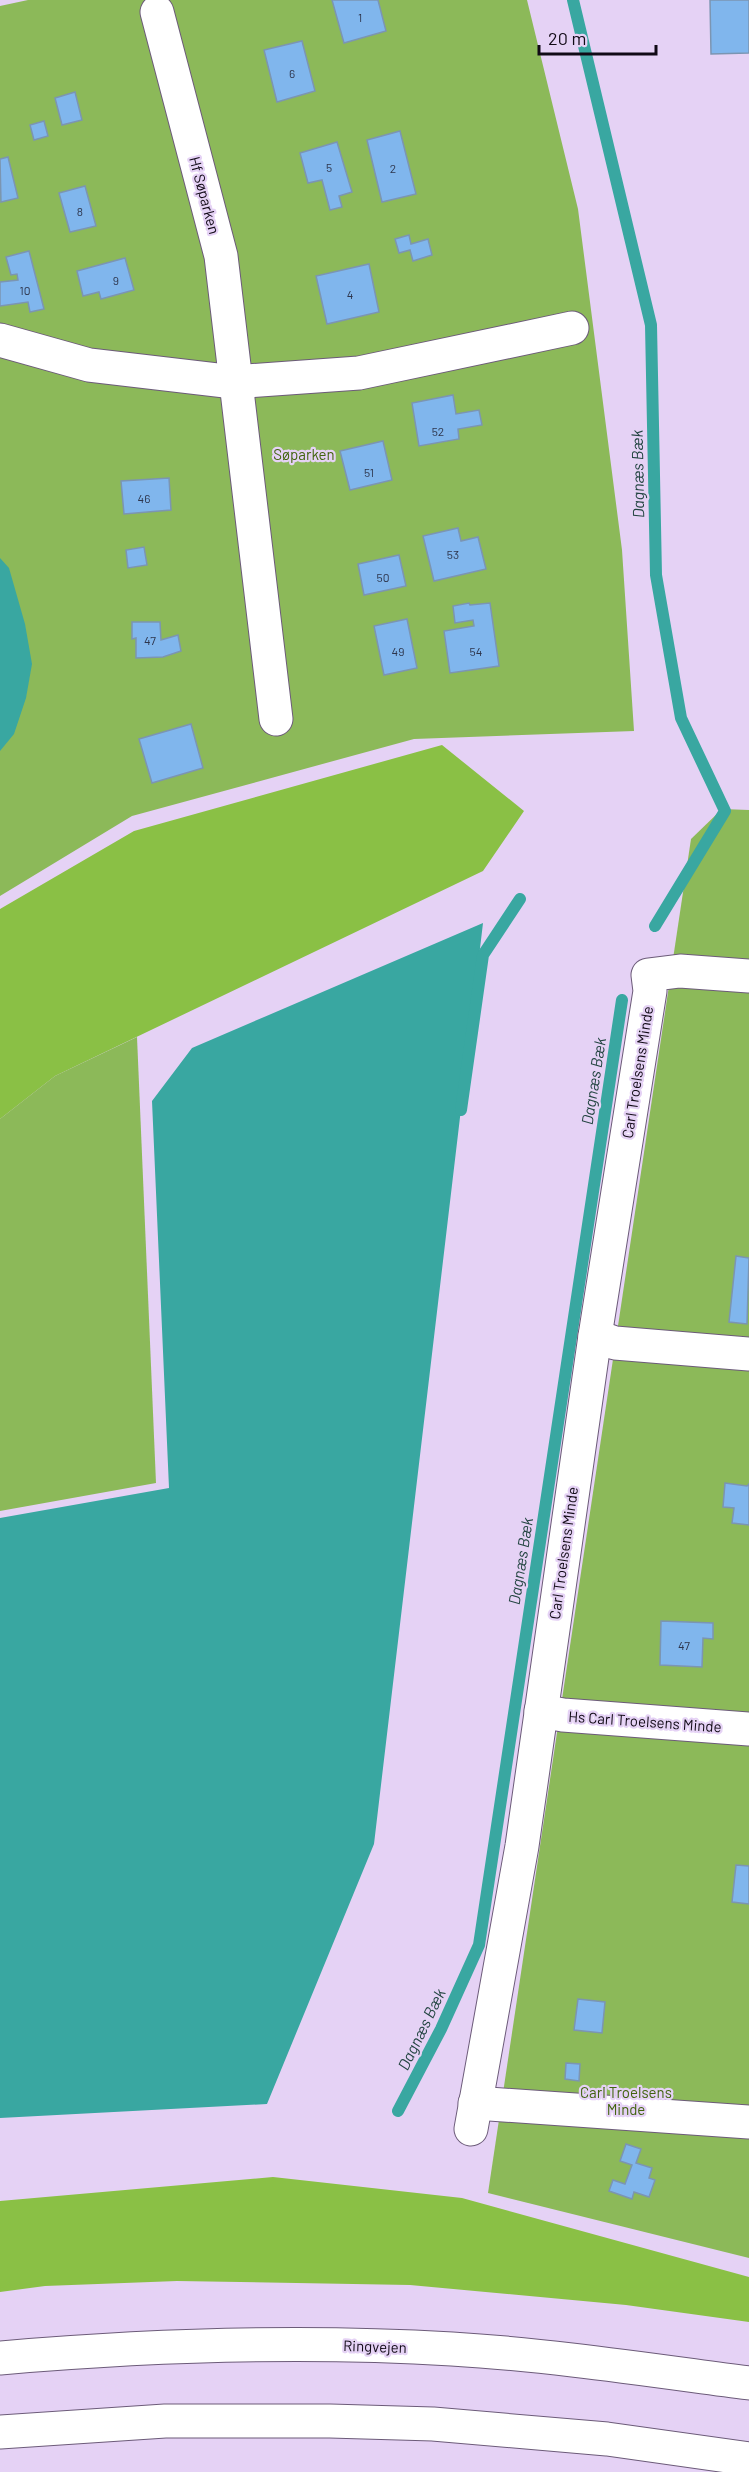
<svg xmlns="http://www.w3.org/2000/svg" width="749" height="2472" font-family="Barlow,sans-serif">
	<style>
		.green { fill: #8cb959 }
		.forest { fill: #8ac045 }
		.water { fill: #39a7a1 }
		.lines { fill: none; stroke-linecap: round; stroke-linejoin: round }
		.stream { stroke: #39a7a1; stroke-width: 12 }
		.building { fill: #80b6ed; stroke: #7b95b2; stroke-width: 1.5 }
		.minor-casing { stroke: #6c5b79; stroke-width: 35 }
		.major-casing { stroke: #6c5b79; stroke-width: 35 }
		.minor { stroke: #fff; stroke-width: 33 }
		.major { stroke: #fff; stroke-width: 33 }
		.labels { text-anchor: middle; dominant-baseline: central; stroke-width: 4.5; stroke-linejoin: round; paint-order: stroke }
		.number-label { font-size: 12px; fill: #2d354c }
		.street-label { font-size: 15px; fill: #110a16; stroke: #e5d2f5 }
		.park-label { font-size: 15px; fill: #41640d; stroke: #e5d2f5 }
		.water-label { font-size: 16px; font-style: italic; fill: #244542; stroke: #e5d2f5 }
	</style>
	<rect width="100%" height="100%" fill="#e5d2f5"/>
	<g class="green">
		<path d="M 28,0 L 527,0 L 578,209 L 622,550 L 634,731 L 414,739 L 132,816 L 0,896 L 0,6 Z"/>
		<path d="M 722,809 L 749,810 L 749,2258 L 488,2193 L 691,839 Z"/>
		<path d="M 137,1037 L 156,1483 L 0,1511 L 0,1119 L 55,1076 Z"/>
	</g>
	<g class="forest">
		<path d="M 442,745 L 524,811 L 483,871 L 55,1076 L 0,1119 L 0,909 L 134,831 Z"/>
		<path d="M 273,2177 L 462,2198 L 749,2277 L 749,2322 L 626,2305 L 410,2285 L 177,2281 L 45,2286 L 0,2292 L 0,2201 Z"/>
	</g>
	<g class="water">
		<path d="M 0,558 L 9,568 L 25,624 L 32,664 L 26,698 L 14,734 L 0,751 Z"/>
		<path d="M 483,923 L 374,1844 L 267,2104 L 0,2118 L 0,1518 L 169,1488 L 152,1101 L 192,1048 Z"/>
	</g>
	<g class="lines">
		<g class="stream">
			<path d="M 573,0 L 651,325 L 656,575 L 681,718 L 725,811 L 655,926"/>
			<path d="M 461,1110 L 483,955 L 520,899"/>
			<path d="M 398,2111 L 441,2029 L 479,1945 L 622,1000"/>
		</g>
	</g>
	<g class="building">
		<path d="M 332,0 L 378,0 L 386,31 L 344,43 Z"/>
		<path d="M 710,0 L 749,0 L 749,53 L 711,54 Z"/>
		<path d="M 302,41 L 315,91 L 277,102 L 264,50 Z"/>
		<path d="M 75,92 L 82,120 L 62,125 L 55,98 Z"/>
		<path d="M 44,121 L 48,136 L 34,140 L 30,125 Z"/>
		<path d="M 400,131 L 416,194 L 382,202 L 367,140 Z"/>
		<path d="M 337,142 L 352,192 L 339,196 L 342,207 L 330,210 L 322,180 L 308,183 L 300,153 Z"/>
		<path d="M 8,157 L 18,198 L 1,202 L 0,159 Z"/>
		<path d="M 85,186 L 96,226 L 70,232 L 59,193 Z"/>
		<path d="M 409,235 L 411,244 L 428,239 L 432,255 L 413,261 L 410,250 L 399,253 L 395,239 Z"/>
		<path d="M 29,251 L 44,309 L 30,312 L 28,302 L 0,306 L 0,282 L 18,280 L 17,274 L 11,275 L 6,257 Z"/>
		<path d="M 125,258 L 134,290 L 101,299 L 99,292 L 83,296 L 77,271 Z"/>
		<path d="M 369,264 L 379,312 L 327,324 L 316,276 Z"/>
		<path d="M 453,395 L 456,414 L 479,410 L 482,425 L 458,429 L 459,439 L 419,446 L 412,403 Z"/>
		<path d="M 383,441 L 392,480 L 350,490 L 340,451 Z"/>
		<path d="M 169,478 L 171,510 L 124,514 L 121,481 Z"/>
		<path d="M 458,528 L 461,541 L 478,537 L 486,569 L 434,581 L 423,536 Z"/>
		<path d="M 144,547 L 147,565 L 128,568 L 126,550 Z"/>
		<path d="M 399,555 L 406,586 L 364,595 L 358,564 Z"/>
		<path d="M 469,603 L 470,605 L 490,603 L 499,666 L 450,673 L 444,631 L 474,626 L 473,620 L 455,623 L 453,606 Z"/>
		<path d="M 407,619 L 417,668 L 384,675 L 374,626 Z"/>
		<path d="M 132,622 L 160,622 L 161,640 L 178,635 L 181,651 L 163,657 L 136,658 L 136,638 L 132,639 Z"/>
		<path d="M 191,724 L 203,768 L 152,783 L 139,739 Z"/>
		<path d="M 736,1256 L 749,1258 L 747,1324 L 729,1322 Z"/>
		<path d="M 725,1483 L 747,1486 L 749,1484 L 749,1525 L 732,1523 L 734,1508 L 723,1507 Z"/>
		<path d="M 661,1621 L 713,1623 L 713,1639 L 703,1638 L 702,1667 L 660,1665 Z"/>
		<path d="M 736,1865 L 749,1866 L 749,1904 L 732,1902 Z"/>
		<path d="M 578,1999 L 605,2002 L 602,2033 L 574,2030 Z"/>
		<path d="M 566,2063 L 580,2064 L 579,2081 L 565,2079 Z"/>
		<path d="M 626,2144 L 641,2149 L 636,2163 L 652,2168 L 649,2178 L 655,2180 L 649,2197 L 634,2192 L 632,2199 L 609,2191 L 613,2180 L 625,2184 L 632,2165 L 620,2161 Z"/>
	</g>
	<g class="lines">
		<defs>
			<g id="minor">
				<path d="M 157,12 L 221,256 L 276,719"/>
				<path d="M 0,340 L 89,365 L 234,382 L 359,373 L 572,328"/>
				<path d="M 595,1336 L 615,1343 L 749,1354"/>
				<path d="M 541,1711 L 563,1715 L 749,1729"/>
				<path d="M 475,2103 L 749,2122"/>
				<path d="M 471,2129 L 522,1846 L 595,1336 L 650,991 L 648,975 L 680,971 L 749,976"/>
			</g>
			<g id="major">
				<path d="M 0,2358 C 151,2345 301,2340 452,2349 C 552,2355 650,2370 749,2383"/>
				<path d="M 0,2432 L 165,2421 L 330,2421 L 433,2424 L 607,2439 L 749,2459"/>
			</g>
		</defs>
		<use href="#minor" class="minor-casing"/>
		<use href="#major" class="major-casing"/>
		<use href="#minor" class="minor"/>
		<use href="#major" class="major"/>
	</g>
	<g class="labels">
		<g class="number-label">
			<text x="360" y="17">1</text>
			<text x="292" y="73">6</text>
			<text x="329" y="167">5</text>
			<text x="393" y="168">2</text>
			<text x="80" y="211">8</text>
			<text x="116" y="280">9</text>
			<text x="25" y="290">10</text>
			<text x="350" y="294">4</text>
			<text x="438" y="431">52</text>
			<text x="369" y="472">51</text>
			<text x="144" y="498">46</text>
			<text x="453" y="554">53</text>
			<text x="383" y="577">50</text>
			<text x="150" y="640">47</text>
			<text x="398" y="651">49</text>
			<text x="476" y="651">54</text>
			<text x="684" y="1645">47</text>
		</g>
		<g class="street-label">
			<text transform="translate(205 195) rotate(75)">Hf Søparken</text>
			<text transform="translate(637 1072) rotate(-81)">Carl Troelsens Minde</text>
			<text transform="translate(563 1553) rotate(-82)">Carl Troelsens Minde</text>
			<text transform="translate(645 1721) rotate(4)">Hs Carl Troelsens Minde</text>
			<text transform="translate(375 2346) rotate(2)">Ringvejen</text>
		</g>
		<g class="park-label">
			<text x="304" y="454">Søparken</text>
			<text x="626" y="2092">Carl Troelsens<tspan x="626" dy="17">Minde</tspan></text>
		</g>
		<g class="water-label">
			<text transform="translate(637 474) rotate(-91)">Dagnæs Bæk</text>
			<text transform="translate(593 1081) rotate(-81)">Dagnæs Bæk</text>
			<text transform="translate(520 1561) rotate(-81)">Dagnæs Bæk</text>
			<text transform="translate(421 2029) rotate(-64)">Dagnæs Bæk</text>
		</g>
	</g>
	<path d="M539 45v9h117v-9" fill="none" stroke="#110a16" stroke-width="3"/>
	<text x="548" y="45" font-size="18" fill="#110a16" stroke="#e5d2f5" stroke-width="4.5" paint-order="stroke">20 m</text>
</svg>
